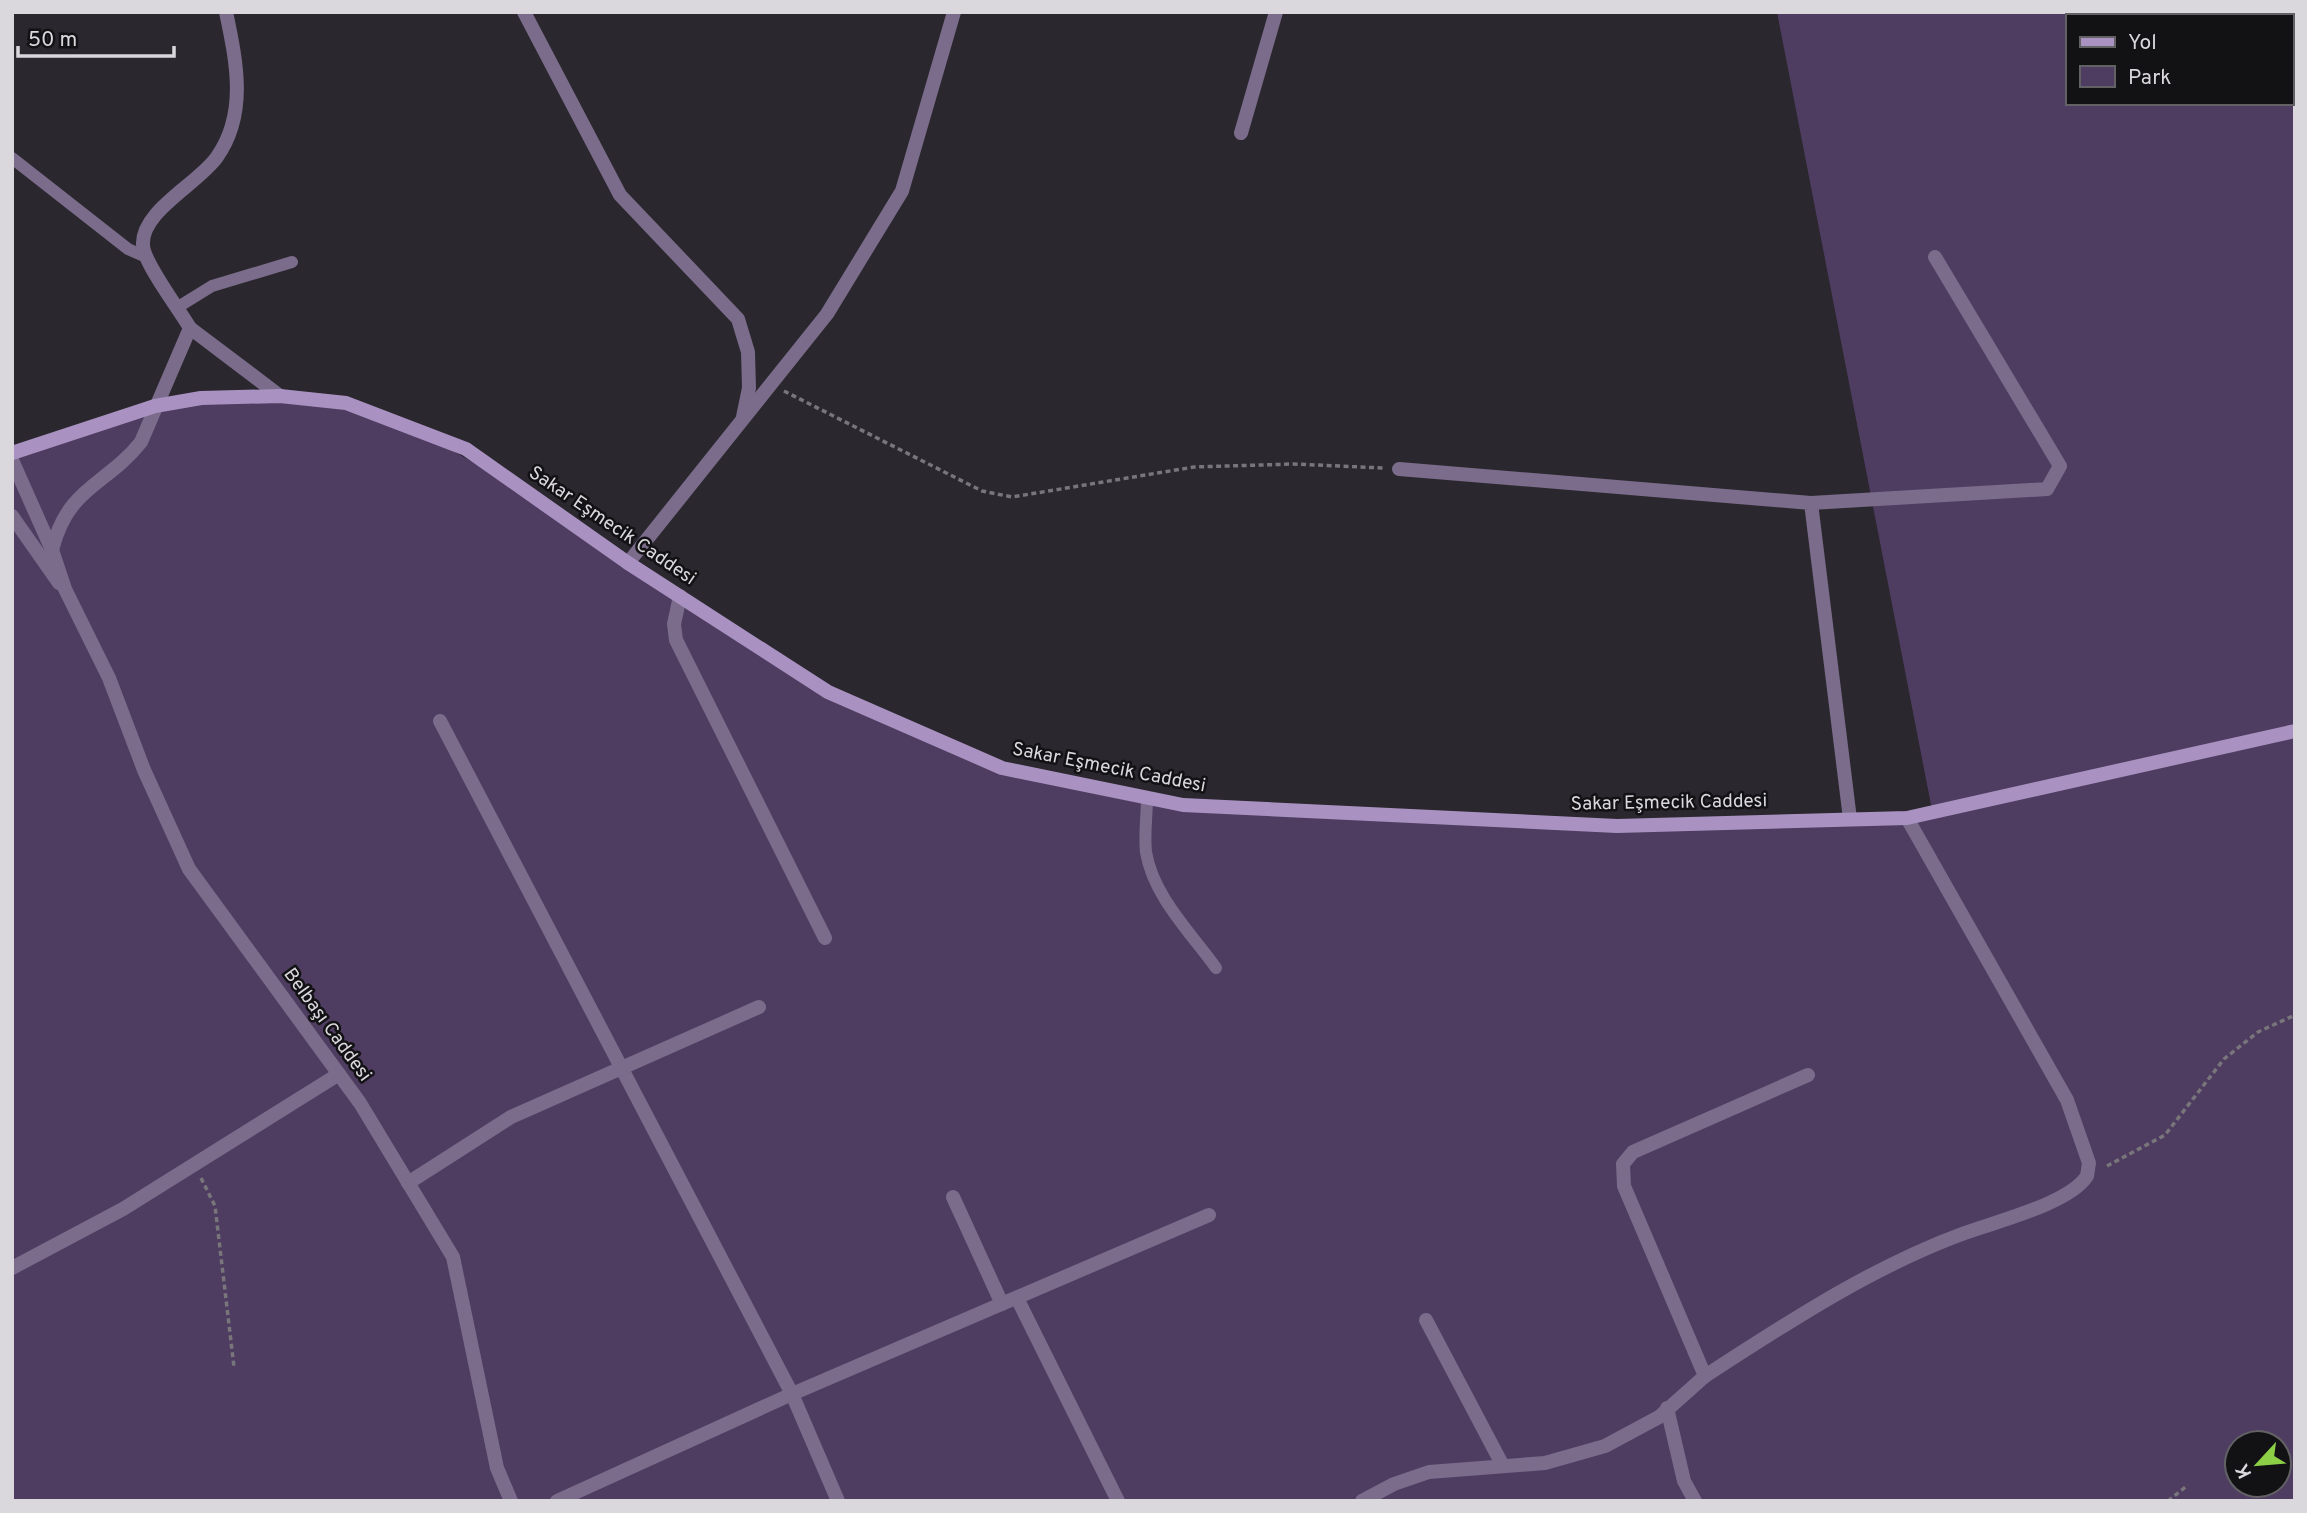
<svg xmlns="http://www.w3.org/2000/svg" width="2307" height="1513" font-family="Overpass,sans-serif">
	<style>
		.green { fill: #4f3d61; fill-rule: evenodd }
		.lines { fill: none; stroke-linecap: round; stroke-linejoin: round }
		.path { stroke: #78757b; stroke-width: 3.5; stroke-dasharray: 5 3.5; stroke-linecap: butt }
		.lane { stroke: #7a6c8a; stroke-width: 12 }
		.street { stroke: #7a6c8a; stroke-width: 14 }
		.secondary { stroke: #a992c1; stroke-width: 14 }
		.labels { text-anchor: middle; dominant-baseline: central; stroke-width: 5; stroke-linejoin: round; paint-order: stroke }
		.street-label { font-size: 19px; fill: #dad8dd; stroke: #121114 }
	</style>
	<rect width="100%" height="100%" fill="#2a272e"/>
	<path class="green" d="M 1777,12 L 2295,12 L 2295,1501 L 12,1501 L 12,450 L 132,411 L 254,399 L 340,406 L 426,436 L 501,478 L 851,698 L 999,763 L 1142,799 L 1658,823 L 1932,810 ZM 2067,16 L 2291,16 L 2291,103 L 2067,103 ZM 2237,1443 L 2279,1443 L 2279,1485 L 2237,1485 Z"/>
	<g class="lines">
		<g class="path">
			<path d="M 784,391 L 982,491 L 1012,497 L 1194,467 L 1293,464 L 1383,468"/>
			<path d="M 2107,1166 L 2165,1135 L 2224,1059 L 2258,1032 L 2295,1015"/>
			<path d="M 201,1178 L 215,1206 L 234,1367"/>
			<path d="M 2168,1501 L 2188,1485"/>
		</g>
		<g class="lane">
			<path d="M 12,158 L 128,249 L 144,256"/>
			<path d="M 178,307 L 212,286 L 292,262"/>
			<path d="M 1147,798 C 1147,815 1144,835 1146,852 C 1153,896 1191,933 1216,968"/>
		</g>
		<g class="street">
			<path d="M 524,12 L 620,195 L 738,319 L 748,352 L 749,388 L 743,417"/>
			<path d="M 1241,133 L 1276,12"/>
			<path d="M 190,328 L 280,396"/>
			<path d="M 12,460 L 52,550 L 65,589 L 109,678 L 144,770 L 189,869 L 360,1103 L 453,1257 L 497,1468 L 511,1501"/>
			<path d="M 1399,469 L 1811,503 L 1850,819"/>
			<path d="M 1811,503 L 2047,489 L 2060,466 L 1935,257"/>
			<path d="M 12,516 L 59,583"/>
			<path d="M 52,550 C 68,486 106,486 141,442 L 190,328 C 179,309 143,262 143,245 C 141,211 198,184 217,157 C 248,113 236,60 226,12"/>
			<path d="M 628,563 L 827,314 L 902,191 L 954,12"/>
			<path d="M 680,596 L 674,624 L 676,640 L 825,938"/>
			<path d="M 440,721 L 792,1394 L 838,1501"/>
			<path d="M 408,1183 L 511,1117 L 759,1007"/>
			<path d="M 953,1197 L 1002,1304"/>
			<path d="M 12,1268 L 123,1209 L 339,1074"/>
			<path d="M 1017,1298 L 1118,1501"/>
			<path d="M 1426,1320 L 1503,1466"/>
			<path d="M 1705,1376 C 1787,1323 1870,1268 1962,1234 C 1994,1222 2069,1204 2087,1176 L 2089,1163 L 2067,1100 L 1907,818"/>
			<path d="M 1667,1408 L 1684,1481 L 1695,1501"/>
			<path d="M 557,1501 L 792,1394 L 1209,1215"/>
			<path d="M 1362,1501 L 1394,1484 L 1429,1472 L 1545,1463 L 1605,1446 L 1659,1417 L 1705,1376 L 1624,1186 L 1623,1164 L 1633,1152 L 1808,1075"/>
		</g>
		<path class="secondary" d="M 12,453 L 155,406 L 201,398 L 280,396 L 346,403 L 466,449 L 628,563 L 828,692 L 1002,768 L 1183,805 L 1617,826 L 1907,818 L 2295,731"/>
	</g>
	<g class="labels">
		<g class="street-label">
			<text transform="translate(612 526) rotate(34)">Sakar Eşmecik Caddesi</text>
			<text transform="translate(1109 768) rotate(11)">Sakar Eşmecik Caddesi</text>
			<text transform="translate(1669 803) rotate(-1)">Sakar Eşmecik Caddesi</text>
			<text transform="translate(327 1025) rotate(54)">Belbaşı Caddesi</text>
		</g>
	</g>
	<rect width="2307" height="1513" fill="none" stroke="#dad8dd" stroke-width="28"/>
	<rect x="2066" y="14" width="228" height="91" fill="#121114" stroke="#626164" stroke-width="2"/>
	<rect x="2080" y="37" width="35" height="10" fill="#a992c1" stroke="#626164" stroke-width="2"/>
	<text x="2128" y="49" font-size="21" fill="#dad8dd">Yol</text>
	<rect x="2080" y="66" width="35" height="21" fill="#4f3d61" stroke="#626164" stroke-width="2"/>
	<text x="2128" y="84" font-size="21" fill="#dad8dd">Park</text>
	<g transform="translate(2258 1464) rotate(244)"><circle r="33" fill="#121114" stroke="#626164" stroke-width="2"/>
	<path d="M0-5L12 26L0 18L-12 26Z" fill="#8cce45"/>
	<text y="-10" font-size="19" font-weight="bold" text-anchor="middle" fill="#dad8dd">K</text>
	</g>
	<path d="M18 46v10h156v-10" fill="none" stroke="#dad8dd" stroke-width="3.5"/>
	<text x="28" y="46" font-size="21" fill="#dad8dd" stroke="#121114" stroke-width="5" paint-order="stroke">50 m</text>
</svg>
